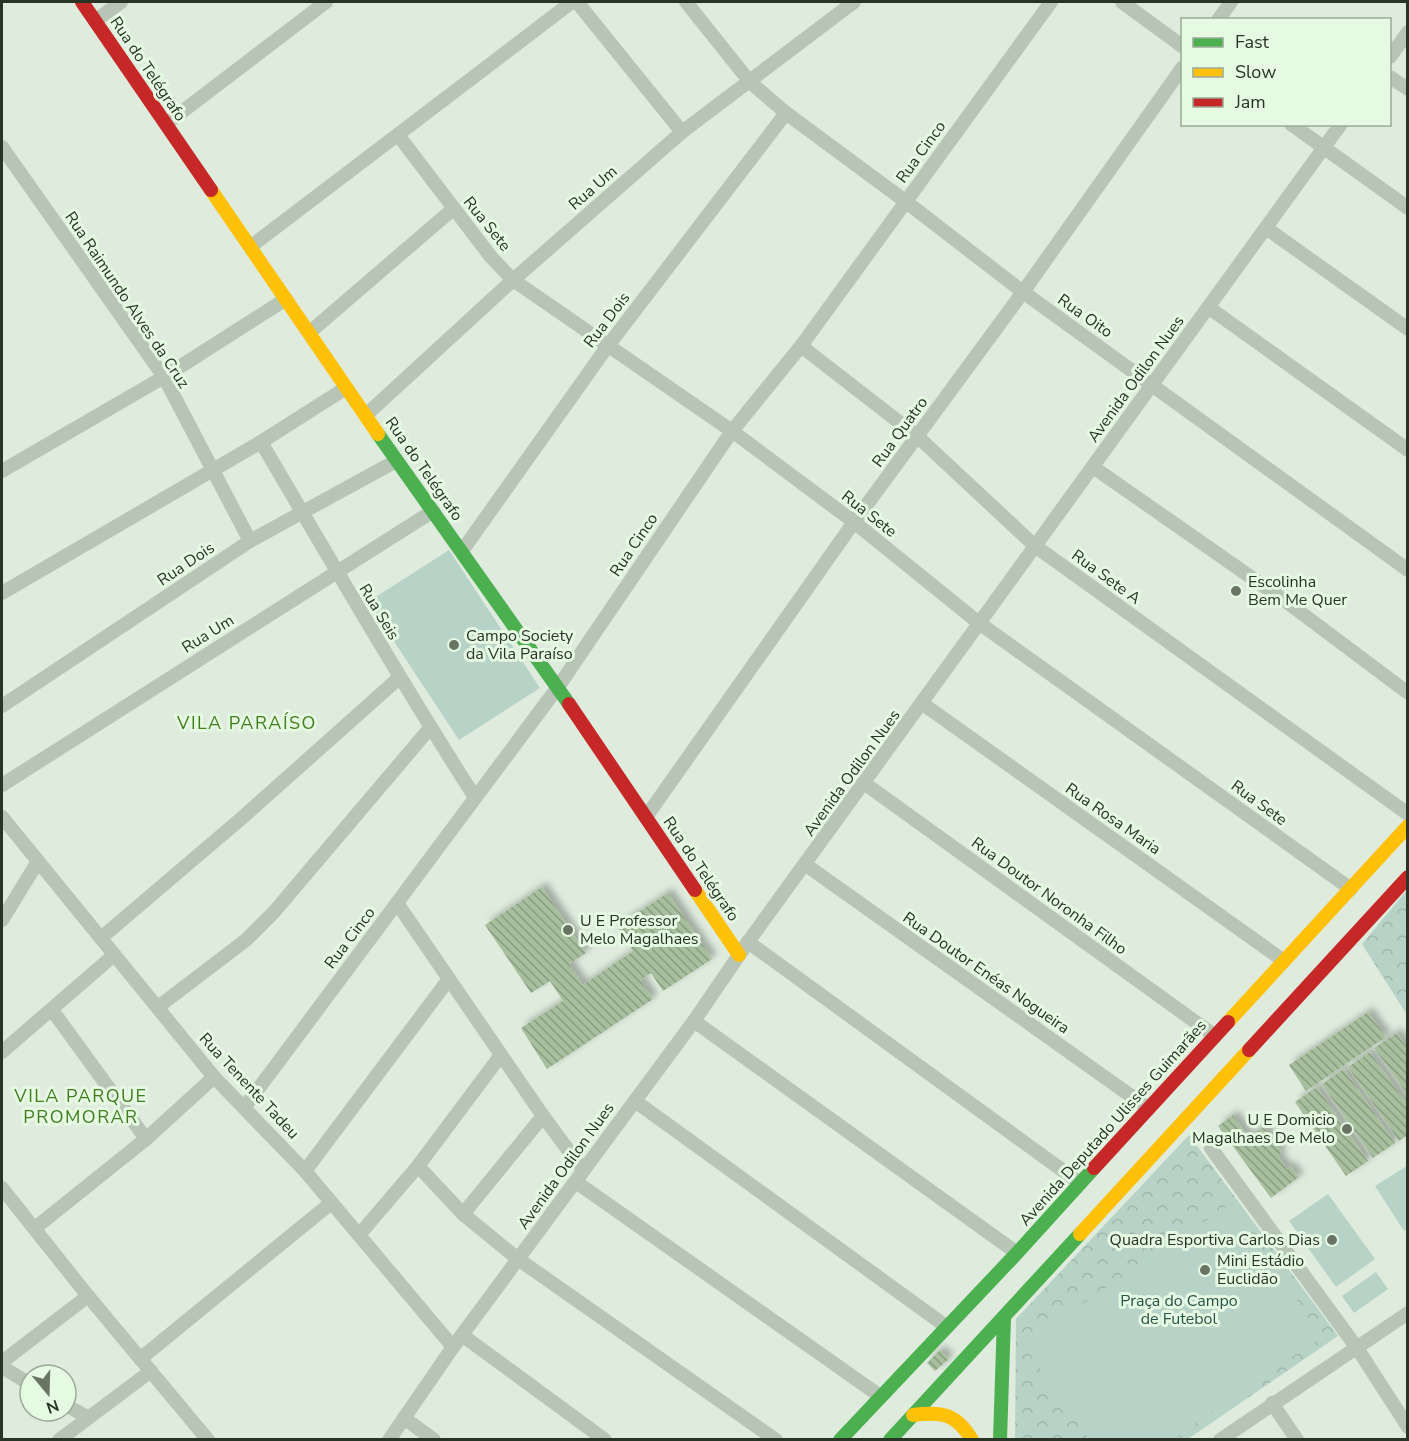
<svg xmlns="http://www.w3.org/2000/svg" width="1409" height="1441" font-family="'Nunito Sans',sans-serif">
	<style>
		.park { fill: url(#park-crowns) }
		.pitch { fill: #b7d3c7 }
		.building { fill: url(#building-back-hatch); filter: url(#shadow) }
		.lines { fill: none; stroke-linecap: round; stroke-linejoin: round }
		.street { stroke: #b8c4b6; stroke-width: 14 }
		.fast { stroke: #4caf50; stroke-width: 14 }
		.slow { stroke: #ffc107; stroke-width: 14 }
		.jam { stroke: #c62828; stroke-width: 14 }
		.poi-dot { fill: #697465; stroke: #e5f9e3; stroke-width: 2 }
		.labels { text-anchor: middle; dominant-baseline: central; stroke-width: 6; stroke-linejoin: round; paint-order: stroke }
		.street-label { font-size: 16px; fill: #2a3425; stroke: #e5f9e3 }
		.poi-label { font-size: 16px; fill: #2a3425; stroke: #e5f9e3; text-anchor: start }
		.park-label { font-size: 16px; fill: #295349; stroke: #e5f9e3 }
		.neighbourhood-label { font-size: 18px; letter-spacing: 1.5px; fill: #407e1c; stroke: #e5f9e3 }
	</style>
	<defs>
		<pattern id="park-crowns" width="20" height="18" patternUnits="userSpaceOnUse" patternTransform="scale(1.5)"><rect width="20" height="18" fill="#b7d3c7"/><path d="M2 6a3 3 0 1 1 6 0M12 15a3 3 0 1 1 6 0" fill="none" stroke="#9eb6ab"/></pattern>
		<pattern id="building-back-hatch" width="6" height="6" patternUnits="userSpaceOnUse" patternTransform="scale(1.5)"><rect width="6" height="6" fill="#a8bf9e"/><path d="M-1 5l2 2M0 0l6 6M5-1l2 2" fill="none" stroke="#899c81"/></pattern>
		<filter id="shadow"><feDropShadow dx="5" dy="-5" stdDeviation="3" flood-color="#0004"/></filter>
	</defs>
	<rect width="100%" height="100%" fill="#deebdd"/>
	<g class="park">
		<path d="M 1407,890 L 1407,1015 L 1362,944 Z"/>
		<path d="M 1189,1135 L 1338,1336 L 1188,1439 L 1015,1440 L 1016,1319 Z"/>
	</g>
	<g class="pitch">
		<path d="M 449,550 L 540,688 L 459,740 L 368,602 Z"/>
		<path d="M 1407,1166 L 1407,1229 L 1404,1231 L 1375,1186 Z"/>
		<path d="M 1328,1194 L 1375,1259 L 1336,1287 L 1289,1221 Z"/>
		<path d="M 1232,1203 L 1321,1337 L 1173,1439 L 1089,1439 L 1023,1344 Z"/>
		<path d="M 1376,1272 L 1388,1289 L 1354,1313 L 1342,1296 Z"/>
	</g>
	<g class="building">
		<path d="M 542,887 L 586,953 L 569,964 L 583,985 L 633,951 L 617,926 L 668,893 L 712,959 L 663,991 L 651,973 L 640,980 L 653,999 L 547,1069 L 521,1028 L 563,1001 L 550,981 L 531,993 L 485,925 Z"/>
		<path d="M 1368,1012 L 1386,1037 L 1306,1091 L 1289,1065 Z"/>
		<path d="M 1397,1033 L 1408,1048 L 1408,1095 L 1374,1048 Z"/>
		<path d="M 1370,1052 L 1408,1106 L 1408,1135 L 1399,1141 L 1348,1067 Z"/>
		<path d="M 1344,1069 L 1395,1143 L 1373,1158 L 1322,1084 Z"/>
		<path d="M 1317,1087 L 1368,1161 L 1346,1176 L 1295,1102 Z"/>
		<path d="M 1233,1115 L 1249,1137 L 1263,1127 L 1282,1152 L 1278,1156 L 1287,1169 L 1290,1166 L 1299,1177 L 1271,1198 L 1218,1126 Z"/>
		<path d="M 940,1350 L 949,1359 L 935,1371 L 927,1363 Z"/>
	</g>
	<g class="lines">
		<g class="street">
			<path d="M 577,2 L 682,132"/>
			<path d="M 686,2 L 750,82 L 786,113 L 905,201 L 1023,292 L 1408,570"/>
			<path d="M 1122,2 L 1182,46"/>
			<path d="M 1218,20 L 1231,2"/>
			<path d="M 95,21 L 121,2"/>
			<path d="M 1390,57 L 1408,32"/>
			<path d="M 1390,77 L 1408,89"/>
			<path d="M 166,124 L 326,2"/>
			<path d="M 1291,124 L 1408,208"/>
			<path d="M 398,135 L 491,257 L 513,280 L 732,431 L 854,522 L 979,623 L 1351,889"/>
			<path d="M 2,147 L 164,377 L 250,541"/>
			<path d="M 1266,228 L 1408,329"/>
			<path d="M 250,247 L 572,2"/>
			<path d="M 1208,307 L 1408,450"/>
			<path d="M 310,332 L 453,209"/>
			<path d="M 801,346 L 917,436 L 1035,546 L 1408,814"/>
			<path d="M 366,415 L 513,280 L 682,132 L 854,2"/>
			<path d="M 261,442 C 331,561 400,680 474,796"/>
			<path d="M 1093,467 L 1288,603 L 1408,693"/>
			<path d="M 2,471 L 164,377 L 286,299"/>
			<path d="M 462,551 L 607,347 L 786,113"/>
			<path d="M 2,593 L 261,442 L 346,388"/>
			<path d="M 923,704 L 1284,961"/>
			<path d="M 2,706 L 250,541 L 396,461"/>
			<path d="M 864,783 L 1215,1036"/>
			<path d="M 2,785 L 433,511"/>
			<path d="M 2,817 L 214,1077 L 305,1171 L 453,1347"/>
			<path d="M 646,817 L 854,522 L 1023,292 L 1182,68"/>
			<path d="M 806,865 L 1148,1108"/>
			<path d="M 397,903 L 543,1116 L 583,1170"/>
			<path d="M 2,920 L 37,863"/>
			<path d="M 101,938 L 243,817 L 400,677"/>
			<path d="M 748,942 L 1080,1183"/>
			<path d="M 158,1007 L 246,940 L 274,912 L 430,728"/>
			<path d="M 52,1010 L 146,1139"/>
			<path d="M 694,1021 L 1017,1253"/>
			<path d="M 2,1052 L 114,955"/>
			<path d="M 635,1101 L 947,1327"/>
			<path d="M 244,1108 L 558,687 L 732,431 L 801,346 L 1051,2"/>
			<path d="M 1211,1148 L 1357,1348 L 1408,1427"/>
			<path d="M 418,1166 L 463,1214 L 518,1259 L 776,1440"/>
			<path d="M 305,1171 L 449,979"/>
			<path d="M 576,1182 L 880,1396"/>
			<path d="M 2,1188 L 88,1296 L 208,1440"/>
			<path d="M 463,1214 L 543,1116"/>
			<path d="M 35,1228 L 146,1139 L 214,1077"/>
			<path d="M 359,1235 L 418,1166 L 501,1055"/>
			<path d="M 462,1335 L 605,1440"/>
			<path d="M 140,1359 L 331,1203"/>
			<path d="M 2,1362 L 88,1296"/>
			<path d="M 2,1367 L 30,1384"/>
			<path d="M 1272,1403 L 1297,1440"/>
			<path d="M 66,1405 L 87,1417"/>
			<path d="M 404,1418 L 434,1440"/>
			<path d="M 59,1440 L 151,1371"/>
			<path d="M 389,1440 L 453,1347 L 694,1021 L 748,942 L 1341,124"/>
			<path d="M 1220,1440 L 1408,1313"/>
		</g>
		<g class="fast">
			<path d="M 378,434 L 569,704"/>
			<path d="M 840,1440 L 1017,1253 L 1094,1168"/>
			<path d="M 890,1440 L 1080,1234"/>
			<path d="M 1000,1440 L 1004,1317"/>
		</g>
		<g class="slow">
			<path d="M 211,190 L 378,434"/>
			<path d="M 695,890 L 739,955"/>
			<path d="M 1228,1022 L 1408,826"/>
			<path d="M 1080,1234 L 1249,1050"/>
			<path d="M 913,1415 C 942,1411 957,1414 972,1440"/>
		</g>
		<g class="jam">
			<path d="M 82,2 L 211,190"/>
			<path d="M 569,704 L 695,890"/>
			<path d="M 1249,1050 L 1408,877"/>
			<path d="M 1094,1168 L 1228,1022"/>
		</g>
	</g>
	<g class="poi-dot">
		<circle cx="1236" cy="591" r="6"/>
		<circle cx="454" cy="645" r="6"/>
		<circle cx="568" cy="930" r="6"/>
		<circle cx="1347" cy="1129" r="6"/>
		<circle cx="1332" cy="1240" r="6"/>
		<circle cx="1205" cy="1270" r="6"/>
	</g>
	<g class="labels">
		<g class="street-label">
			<text transform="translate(148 69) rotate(56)">Rua do Telégrafo</text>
			<text transform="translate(921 152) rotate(-54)">Rua Cinco</text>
			<text transform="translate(593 188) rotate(-41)">Rua Um</text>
			<text transform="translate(487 224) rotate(51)">Rua Sete</text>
			<text transform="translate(127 300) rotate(56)">Rua Raimundo Alves da Cruz</text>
			<text transform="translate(1085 316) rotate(35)">Rua Oito</text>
			<text transform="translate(607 320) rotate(-53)">Rua Dois</text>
			<text transform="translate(1136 379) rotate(-54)">Avenida Odilon Nues</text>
			<text transform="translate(900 432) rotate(-54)">Rua Quatro</text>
			<text transform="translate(424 469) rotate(55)">Rua do Telégrafo</text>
			<text transform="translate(869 514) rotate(38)">Rua Sete</text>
			<text transform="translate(634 545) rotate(-56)">Rua Cinco</text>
			<text transform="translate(186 564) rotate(-34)">Rua Dois</text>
			<text transform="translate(1106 577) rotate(36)">Rua Sete A</text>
			<text transform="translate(379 612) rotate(59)">Rua Seis</text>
			<text transform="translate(208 634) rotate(-32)">Rua Um</text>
			<text transform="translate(852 773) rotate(-54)">Avenida Odilon Nues</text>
			<text transform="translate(1259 803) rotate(36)">Rua Sete</text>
			<text transform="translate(1113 819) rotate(35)">Rua Rosa Maria</text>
			<text transform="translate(701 869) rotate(56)">Rua do Telégrafo</text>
			<text transform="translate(1049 896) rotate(36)">Rua Doutor Noronha Filho</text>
			<text transform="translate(350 938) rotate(-53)">Rua Cinco</text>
			<text transform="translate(986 973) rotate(35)">Rua Doutor Enéas Nogueira</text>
			<text transform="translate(249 1086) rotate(47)">Rua Tenente Tadeu</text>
			<text transform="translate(1113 1123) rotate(-48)">Avenida Deputado Ulisses Guimarães</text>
			<text transform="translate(566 1166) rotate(-54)">Avenida Odilon Nues</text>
		</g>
		<g class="poi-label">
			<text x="1248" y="582">Escolinha<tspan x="1248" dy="18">Bem Me Quer</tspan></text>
			<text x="466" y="636">Campo Society<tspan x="466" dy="18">da Vila Paraíso</tspan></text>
			<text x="580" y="921">U E Professor<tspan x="580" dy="18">Melo Magalhaes</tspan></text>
			<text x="1335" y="1120" text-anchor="end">U E Domicio<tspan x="1335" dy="18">Magalhaes De Melo</tspan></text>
			<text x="1320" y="1240" text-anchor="end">Quadra Esportiva Carlos Dias</text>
			<text x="1217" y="1261">Mini Estádio<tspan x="1217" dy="18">Euclidão</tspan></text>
		</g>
		<g class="park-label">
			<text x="1179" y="1301">Praça do Campo<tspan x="1179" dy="18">de Futebol</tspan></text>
		</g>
		<g class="neighbourhood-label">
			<text x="247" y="723">VILA PARAÍSO</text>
			<text x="81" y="1096">VILA PARQUE<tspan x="81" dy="21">PROMORAR</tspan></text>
		</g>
	</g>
	<rect width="1409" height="1441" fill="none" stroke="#2a3425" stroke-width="6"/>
	<rect x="1181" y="18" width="210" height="108" fill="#e5f9e3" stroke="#9aaa97" stroke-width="1.5"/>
	<rect x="1193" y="38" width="30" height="9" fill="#4caf50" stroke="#9aaa97" stroke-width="1.5"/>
	<text x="1235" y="48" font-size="18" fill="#2a3425">Fast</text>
	<rect x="1193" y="68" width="30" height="9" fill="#ffc107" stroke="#9aaa97" stroke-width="1.5"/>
	<text x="1235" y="78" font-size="18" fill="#2a3425">Slow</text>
	<rect x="1193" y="98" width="30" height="9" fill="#c62828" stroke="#9aaa97" stroke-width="1.5"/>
	<text x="1235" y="108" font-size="18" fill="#2a3425">Jam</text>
	<g transform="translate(48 1393) rotate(161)"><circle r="28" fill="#e5f9e3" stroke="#9aaa97" stroke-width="1.5"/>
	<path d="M0-4.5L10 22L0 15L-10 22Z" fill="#697465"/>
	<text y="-9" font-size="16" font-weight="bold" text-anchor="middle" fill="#2a3425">N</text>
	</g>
</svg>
